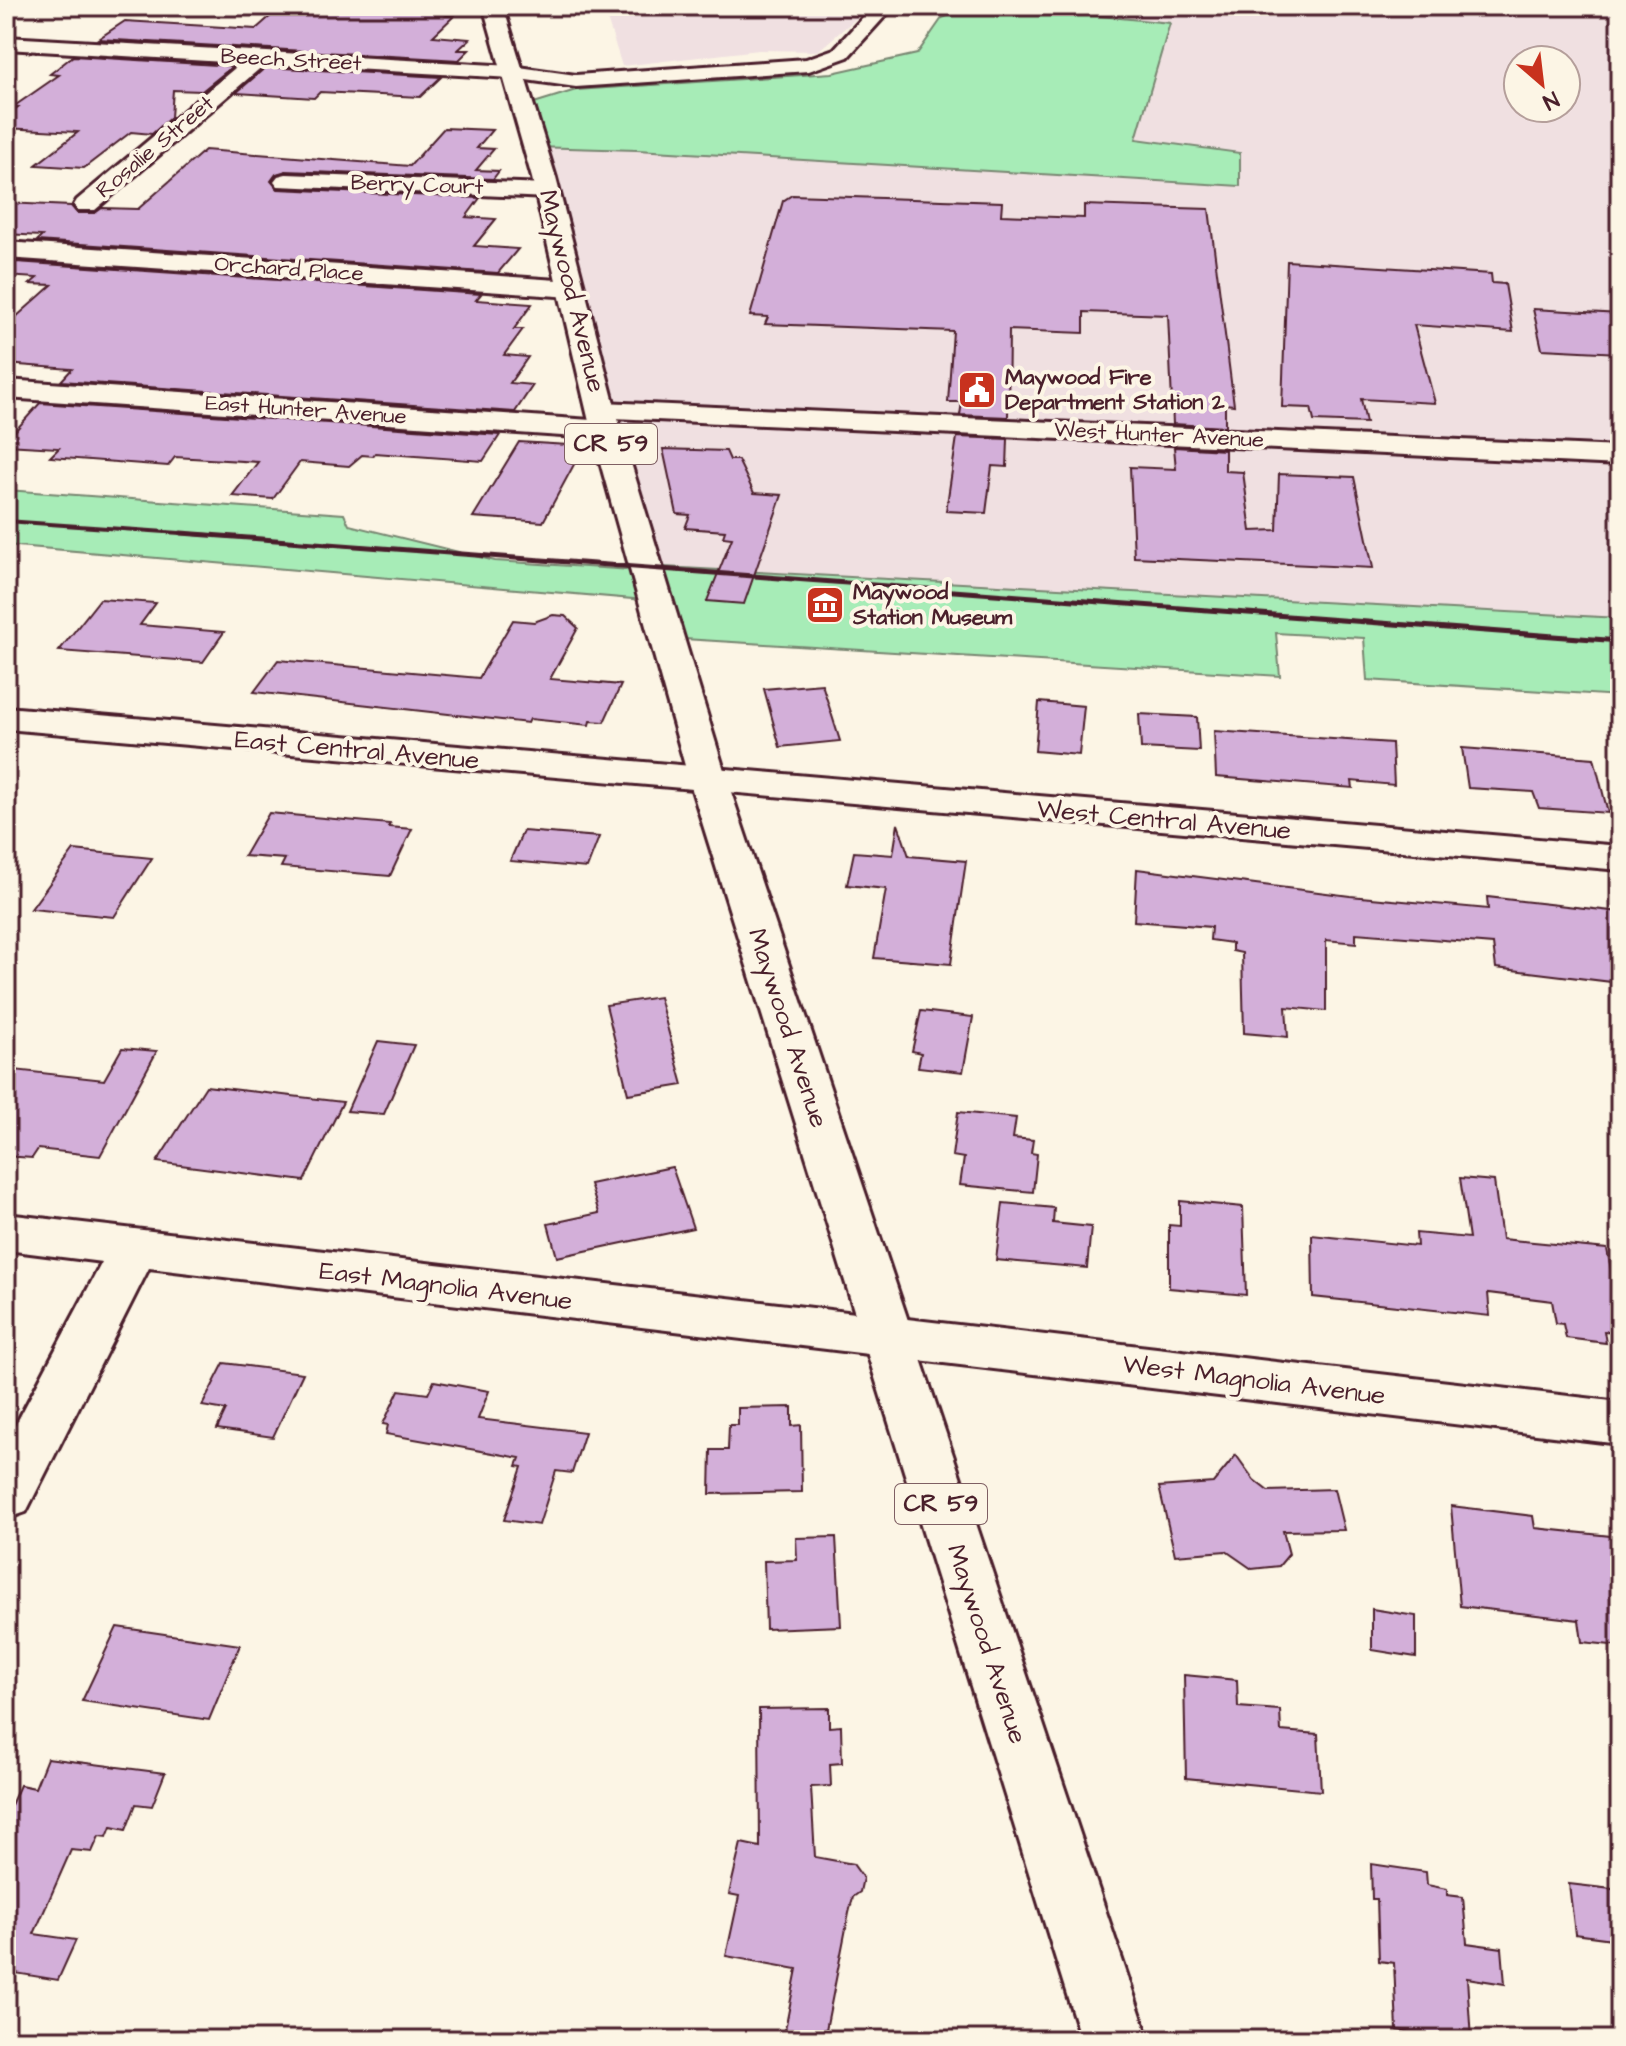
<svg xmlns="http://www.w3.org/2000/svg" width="1626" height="2046" font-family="'Architects Daughter',sans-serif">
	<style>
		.built { fill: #f0e0e1; fill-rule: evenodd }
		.green { fill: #a7ecb7; stroke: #788671; stroke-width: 2 }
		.building { fill: #d3afd9; stroke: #4a1f2b; stroke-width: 2 }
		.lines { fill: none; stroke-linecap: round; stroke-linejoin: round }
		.minor-casing { stroke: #4a1f2b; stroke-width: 6 }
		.tertiary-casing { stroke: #4a1f2b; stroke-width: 6 }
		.primary-casing { stroke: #4a1f2b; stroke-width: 6 }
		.minor { fill: #fcf5e5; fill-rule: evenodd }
		.tertiary { fill: #fcf5e5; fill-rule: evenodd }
		.primary { fill: #fcf5e5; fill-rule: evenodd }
		.rail-far1 { stroke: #4a1f2b; stroke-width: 4 }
		.rail { stroke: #4a1f2b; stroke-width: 5 }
		.labels { text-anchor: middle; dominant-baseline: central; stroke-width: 8; stroke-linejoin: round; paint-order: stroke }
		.far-street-label { font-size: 22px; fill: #4a1f2b; stroke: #fcf5e5 }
		.far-poi-label { font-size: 22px; font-weight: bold; fill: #4a1f2b; stroke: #fcf5e5; text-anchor: start }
		.shield { fill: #fcf5e5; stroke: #7f5f63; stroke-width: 2 }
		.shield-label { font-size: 24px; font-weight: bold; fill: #4a1f2b }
		.street-label { font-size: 26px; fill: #4a1f2b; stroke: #fcf5e5 }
	</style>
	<rect width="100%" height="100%" fill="#fcf5e5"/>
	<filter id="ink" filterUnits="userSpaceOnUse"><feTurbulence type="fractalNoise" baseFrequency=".0125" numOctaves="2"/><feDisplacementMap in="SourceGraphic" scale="16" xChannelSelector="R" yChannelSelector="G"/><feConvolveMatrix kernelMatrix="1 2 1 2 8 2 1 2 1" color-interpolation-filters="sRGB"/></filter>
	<g filter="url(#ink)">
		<g class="built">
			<path d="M 603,6 L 786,6 L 860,15 L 818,51 L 759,50 L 622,66 Z"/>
			<path d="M 1036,6 L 1620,6 L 1620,618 L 663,567 L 534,147 L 1240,153 L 1135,139 L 1028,10 ZM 1518,60 L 1566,60 L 1566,108 L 1518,108 Z"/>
		</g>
		<g class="green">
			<path d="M 974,6 L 1036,6 L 1030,9 L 1170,23 L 1136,139 L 1240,153 L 1240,186 L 637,150 L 534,147 L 521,107 L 576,90 L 832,73 L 917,54 L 942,18 Z"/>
			<path d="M 6,490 L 344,514 L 349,525 L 495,561 L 647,571 L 657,601 L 6,545 Z"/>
			<path d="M 663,567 L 1620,618 L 1620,696 L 1367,680 L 1364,638 L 1276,633 L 1280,676 L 684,639 Z"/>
		</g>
		<g class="building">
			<path d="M 282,6 L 457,6 L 446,16 L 454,16 L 433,36 L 470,39 L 458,50 L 469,50 L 459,60 L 98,39 L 125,21 L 256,29 Z"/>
			<path d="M 73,56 L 233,66 L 202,91 L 173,90 L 171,117 L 152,134 L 131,132 L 84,168 L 36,165 L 78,132 L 6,128 L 6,116 L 18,107 L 13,107 L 59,75 L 50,74 Z"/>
			<path d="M 266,67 L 441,77 L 420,97 L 320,92 L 314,98 L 236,93 Z"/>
			<path d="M 444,128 L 492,130 L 477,148 L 494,149 L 476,170 L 499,171 L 493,179 L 286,171 L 276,174 L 271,181 L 278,189 L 480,198 L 466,217 L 496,219 L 474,246 L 518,249 L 498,273 L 37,241 L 42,236 L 6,234 L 6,203 L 71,206 L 77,213 L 95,213 L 102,208 L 138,209 L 205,150 L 410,166 Z"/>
			<path d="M 792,195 L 1002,202 L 1001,215 L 1084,218 L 1084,205 L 1209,209 L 1234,405 L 1225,404 L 1225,427 L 1173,424 L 1168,315 L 1084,312 L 1084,333 L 1009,330 L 1008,417 L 960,415 L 962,402 L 948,402 L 953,331 L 765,324 L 768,317 L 750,316 L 783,201 Z"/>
			<path d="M 1287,261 L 1491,274 L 1492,283 L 1505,284 L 1513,332 L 1414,325 L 1435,403 L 1361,399 L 1366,423 L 1314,421 L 1311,408 L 1282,407 Z"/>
			<path d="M 16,262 L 481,294 L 476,300 L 532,304 L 514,329 L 523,329 L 504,355 L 528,357 L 510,383 L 533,385 L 515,412 L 61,381 L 72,369 L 6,364 L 6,326 L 52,285 L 30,284 L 37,278 L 6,276 L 6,271 Z"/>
			<path d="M 1533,309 L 1620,314 L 1620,353 L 1542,349 Z"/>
			<path d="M 40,403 L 500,435 L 483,461 L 375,453 L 373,456 L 362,455 L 349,466 L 300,462 L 273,499 L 232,496 L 258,462 L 175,457 L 168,466 L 50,457 L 59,448 L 6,445 L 6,441 Z"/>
			<path d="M 957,437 L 1008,439 L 1007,467 L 992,466 L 986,513 L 946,511 Z"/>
			<path d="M 519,442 L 584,446 L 543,522 L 473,517 Z"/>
			<path d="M 1174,447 L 1225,450 L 1225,471 L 1243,472 L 1251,531 L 1277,530 L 1279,474 L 1354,477 L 1373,568 L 1134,557 L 1130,467 L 1176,469 Z"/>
			<path d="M 663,449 L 726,451 L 730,460 L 738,460 L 754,493 L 782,495 L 744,604 L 707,601 L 732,538 L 723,537 L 725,531 L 685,528 L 690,515 L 677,514 Z"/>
			<path d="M 100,599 L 156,603 L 140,625 L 224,632 L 203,662 L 59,651 Z"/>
			<path d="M 553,615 L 565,616 L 578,628 L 550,679 L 621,685 L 604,722 L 590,721 L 589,725 L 530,719 L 528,723 L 254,692 L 278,660 L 479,678 L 513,620 L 534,622 Z"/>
			<path d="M 822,684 L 840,741 L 780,747 L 764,689 Z"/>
			<path d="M 1039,702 L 1084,706 L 1079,755 L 1035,751 Z"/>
			<path d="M 1139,714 L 1197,717 L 1199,751 L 1141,748 Z"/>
			<path d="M 1214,731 L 1392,743 L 1394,785 L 1352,781 L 1353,788 L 1216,777 Z"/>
			<path d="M 1462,748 L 1594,758 L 1608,813 L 1539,808 L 1533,792 L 1468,788 Z"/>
			<path d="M 269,813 L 390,824 L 388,827 L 412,829 L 390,876 L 281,867 L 285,859 L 244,856 Z"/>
			<path d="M 898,824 L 909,856 L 966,861 L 951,964 L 874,958 L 886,889 L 847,885 L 854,852 L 893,855 Z"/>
			<path d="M 523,831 L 599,837 L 587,868 L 510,861 Z"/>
			<path d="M 74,850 L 152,858 L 114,917 L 31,909 Z"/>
			<path d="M 1137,869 L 1350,896 L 1488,909 L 1487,897 L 1620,912 L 1620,983 L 1496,968 L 1493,944 L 1356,933 L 1356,943 L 1326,940 L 1326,1011 L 1286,1007 L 1288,1037 L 1244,1033 L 1242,953 L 1232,951 L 1232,943 L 1210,940 L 1211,927 L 1134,921 Z"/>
			<path d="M 659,997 L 683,1085 L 628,1094 L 606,1005 Z"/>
			<path d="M 921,1011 L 973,1017 L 963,1072 L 918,1067 L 921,1053 L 912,1051 Z"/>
			<path d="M 378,1041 L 414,1045 L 384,1114 L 347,1111 Z"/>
			<path d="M 122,1048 L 157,1051 L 100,1156 L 38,1149 L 32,1158 L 6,1156 L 6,1069 L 104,1080 Z"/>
			<path d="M 206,1086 L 343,1102 L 304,1181 L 157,1162 Z"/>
			<path d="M 958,1112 L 1016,1118 L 1013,1138 L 1033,1140 L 1031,1153 L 1037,1154 L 1033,1192 L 960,1185 L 964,1158 L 952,1156 Z"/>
			<path d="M 672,1167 L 693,1228 L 557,1257 L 548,1224 L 599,1213 L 590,1184 Z"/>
			<path d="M 1460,1178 L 1494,1181 L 1502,1239 L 1607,1249 L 1620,1315 L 1620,1332 L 1604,1331 L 1606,1343 L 1566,1338 L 1563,1324 L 1556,1323 L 1552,1301 L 1488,1293 L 1490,1316 L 1313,1297 L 1312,1235 L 1417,1246 L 1416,1233 L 1469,1238 Z"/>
			<path d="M 1180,1201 L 1243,1207 L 1246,1295 L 1169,1288 L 1169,1225 L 1180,1226 Z"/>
			<path d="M 1003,1203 L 1054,1208 L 1053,1223 L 1091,1227 L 1087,1268 L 996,1260 Z"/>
			<path d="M 224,1363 L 303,1373 L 273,1437 L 217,1429 L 226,1410 L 202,1406 Z"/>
			<path d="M 434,1381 L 489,1391 L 478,1419 L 585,1432 L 572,1473 L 556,1471 L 539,1525 L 504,1520 L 522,1467 L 517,1466 L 520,1458 L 386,1434 L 388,1425 L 383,1424 L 399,1390 L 428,1394 Z"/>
			<path d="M 792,1407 L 792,1426 L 801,1425 L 802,1492 L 710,1494 L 711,1450 L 728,1450 L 729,1425 L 738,1425 L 738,1408 Z"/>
			<path d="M 1236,1455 L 1254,1480 L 1268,1491 L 1334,1489 L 1344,1530 L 1283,1531 L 1289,1554 L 1279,1566 L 1252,1569 L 1226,1551 L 1175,1555 L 1159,1487 L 1213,1483 Z"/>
			<path d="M 1451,1506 L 1533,1516 L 1535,1528 L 1620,1537 L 1620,1646 L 1582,1642 L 1579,1620 L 1460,1606 Z"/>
			<path d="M 836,1537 L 841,1626 L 766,1629 L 764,1561 L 797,1560 L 796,1538 Z"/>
			<path d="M 1372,1609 L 1416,1616 L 1416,1657 L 1372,1650 Z"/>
			<path d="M 117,1627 L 240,1645 L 209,1720 L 82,1701 Z"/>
			<path d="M 1184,1675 L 1237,1680 L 1238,1707 L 1280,1710 L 1281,1731 L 1318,1734 L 1321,1791 L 1186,1778 Z"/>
			<path d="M 829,1708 L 829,1727 L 841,1726 L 842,1763 L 830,1764 L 831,1786 L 811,1787 L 815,1857 L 853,1864 L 863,1878 L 860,1892 L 853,1897 L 849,1913 L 824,2040 L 783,2040 L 797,1969 L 726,1956 L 739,1896 L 729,1894 L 741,1843 L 760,1847 L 759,1709 Z"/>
			<path d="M 47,1758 L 165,1773 L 152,1806 L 136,1804 L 126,1830 L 111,1827 L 107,1837 L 99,1836 L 92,1852 L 71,1850 L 34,1934 L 76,1940 L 58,1980 L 16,1973 L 6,1996 L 6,1816 L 20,1785 L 35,1788 Z"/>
			<path d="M 1371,1864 L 1426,1872 L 1427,1885 L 1447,1889 L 1447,1895 L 1463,1897 L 1467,1943 L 1502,1948 L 1505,1984 L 1467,1978 L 1471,2040 L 1397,2030 L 1394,1963 L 1379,1961 L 1377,1899 L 1372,1899 Z"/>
			<path d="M 1569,1884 L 1620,1890 L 1620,1940 L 1575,1934 Z"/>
		</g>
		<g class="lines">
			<defs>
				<g id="minor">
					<path d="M 873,6 L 903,6 L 887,14 L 848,57 L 809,71 L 576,87 L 512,78 L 265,64 L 95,210 L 77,210 L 74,205 L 77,200 L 241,63 L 6,49 L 6,37 L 512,66 L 576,75 L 806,59 L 834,49 Z"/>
					<path d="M 286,174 L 547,184 L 556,186 L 559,191 L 556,196 L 547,198 L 278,186 L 274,181 L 278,176 Z"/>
					<path d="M 6,242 L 572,281 L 581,283 L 585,289 L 581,295 L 572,297 L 6,258 Z"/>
					<path d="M 6,380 L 606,421 L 617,424 L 621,430 L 617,436 L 606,439 L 6,398 Z"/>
					<path d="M 602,402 L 1620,447 L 1620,465 L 592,417 L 587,411 L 592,405 Z"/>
					<path d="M 6,1214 L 1620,1402 L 1620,1444 L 149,1268 L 26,1512 L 6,1519 L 6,1443 L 102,1262 L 6,1250 Z"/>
				</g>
				<path id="tertiary" d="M 6,707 L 1620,846 L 1620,870 L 6,729 Z"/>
				<path id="primary" d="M 483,6 L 503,6 L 556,178 L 621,430 L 727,780 L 1149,2040 L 1081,2040 L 689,780 L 591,430 L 532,178 Z"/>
			</defs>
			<use href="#minor" class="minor-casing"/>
			<use href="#tertiary" class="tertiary-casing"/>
			<use href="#primary" class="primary-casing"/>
			<use href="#minor" class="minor"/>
			<use href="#tertiary" class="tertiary"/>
			<use href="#primary" class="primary"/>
			<path class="rail-far1" d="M 6,521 L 209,535"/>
			<path class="rail" d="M 181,533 L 1620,641"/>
		</g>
	</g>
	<defs>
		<symbol id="civic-square" viewBox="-11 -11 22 22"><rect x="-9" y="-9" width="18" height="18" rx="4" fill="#c8321e" stroke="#fcf5e5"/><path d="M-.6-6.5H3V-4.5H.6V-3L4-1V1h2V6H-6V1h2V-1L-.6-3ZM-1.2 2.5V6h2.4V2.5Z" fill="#fff"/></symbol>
		<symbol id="museum-square" viewBox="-11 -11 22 22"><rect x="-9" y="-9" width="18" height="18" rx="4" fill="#c8321e" stroke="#fcf5e5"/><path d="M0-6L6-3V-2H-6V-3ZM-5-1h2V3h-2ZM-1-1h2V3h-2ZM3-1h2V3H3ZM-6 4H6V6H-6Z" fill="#fff"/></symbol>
	</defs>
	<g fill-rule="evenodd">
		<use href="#civic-square" x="955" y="368" width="44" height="44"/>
		<use href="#museum-square" x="803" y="583" width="44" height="44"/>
	</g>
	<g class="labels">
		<g class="far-street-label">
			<text transform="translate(291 60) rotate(3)">Beech Street</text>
			<text transform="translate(155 147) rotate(-40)">Rosalie Street</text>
			<text transform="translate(417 185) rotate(2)">Berry Court</text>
			<text transform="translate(289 269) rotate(4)">Orchard Place</text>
			<text transform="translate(306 410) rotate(4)">East Hunter Avenue</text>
			<text transform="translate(1159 435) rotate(3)">West Hunter Avenue</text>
		</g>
		<g class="far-poi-label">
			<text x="1005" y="377">Maywood Fire<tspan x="1005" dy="25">Department Station 2</tspan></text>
			<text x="853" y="592">Maywood<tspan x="853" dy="25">Station Museum</tspan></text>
		</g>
		<g class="shield">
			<rect x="565" y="424" width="92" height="40" rx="6"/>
			<rect x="895" y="1484" width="92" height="40" rx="6"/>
		</g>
		<g class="shield-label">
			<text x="611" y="444">CR 59</text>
			<text x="941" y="1504">CR 59</text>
		</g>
		<g class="street-label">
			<text transform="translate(572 291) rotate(76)">Maywood Avenue</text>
			<text transform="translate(357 750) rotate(5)">East Central Avenue</text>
			<text transform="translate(1164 820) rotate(5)">West Central Avenue</text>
			<text transform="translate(788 1028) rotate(72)">Maywood Avenue</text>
			<text transform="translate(446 1286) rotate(7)">East Magnolia Avenue</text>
			<text transform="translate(1254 1380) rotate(7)">West Magnolia Avenue</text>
			<text transform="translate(987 1644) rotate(72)">Maywood Avenue</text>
		</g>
	</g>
	<rect width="1626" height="2046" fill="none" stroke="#fcf5e5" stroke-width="32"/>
	<rect x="16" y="16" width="1594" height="2014" fill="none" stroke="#4a1f2b" stroke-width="3" filter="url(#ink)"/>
	<g transform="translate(1542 84) rotate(152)"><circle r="38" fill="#fcf5e5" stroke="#b59f9b" stroke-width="2"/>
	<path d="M0-6L14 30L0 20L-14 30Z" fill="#c8321e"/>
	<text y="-12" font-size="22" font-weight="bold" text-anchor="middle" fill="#4a1f2b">N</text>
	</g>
</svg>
